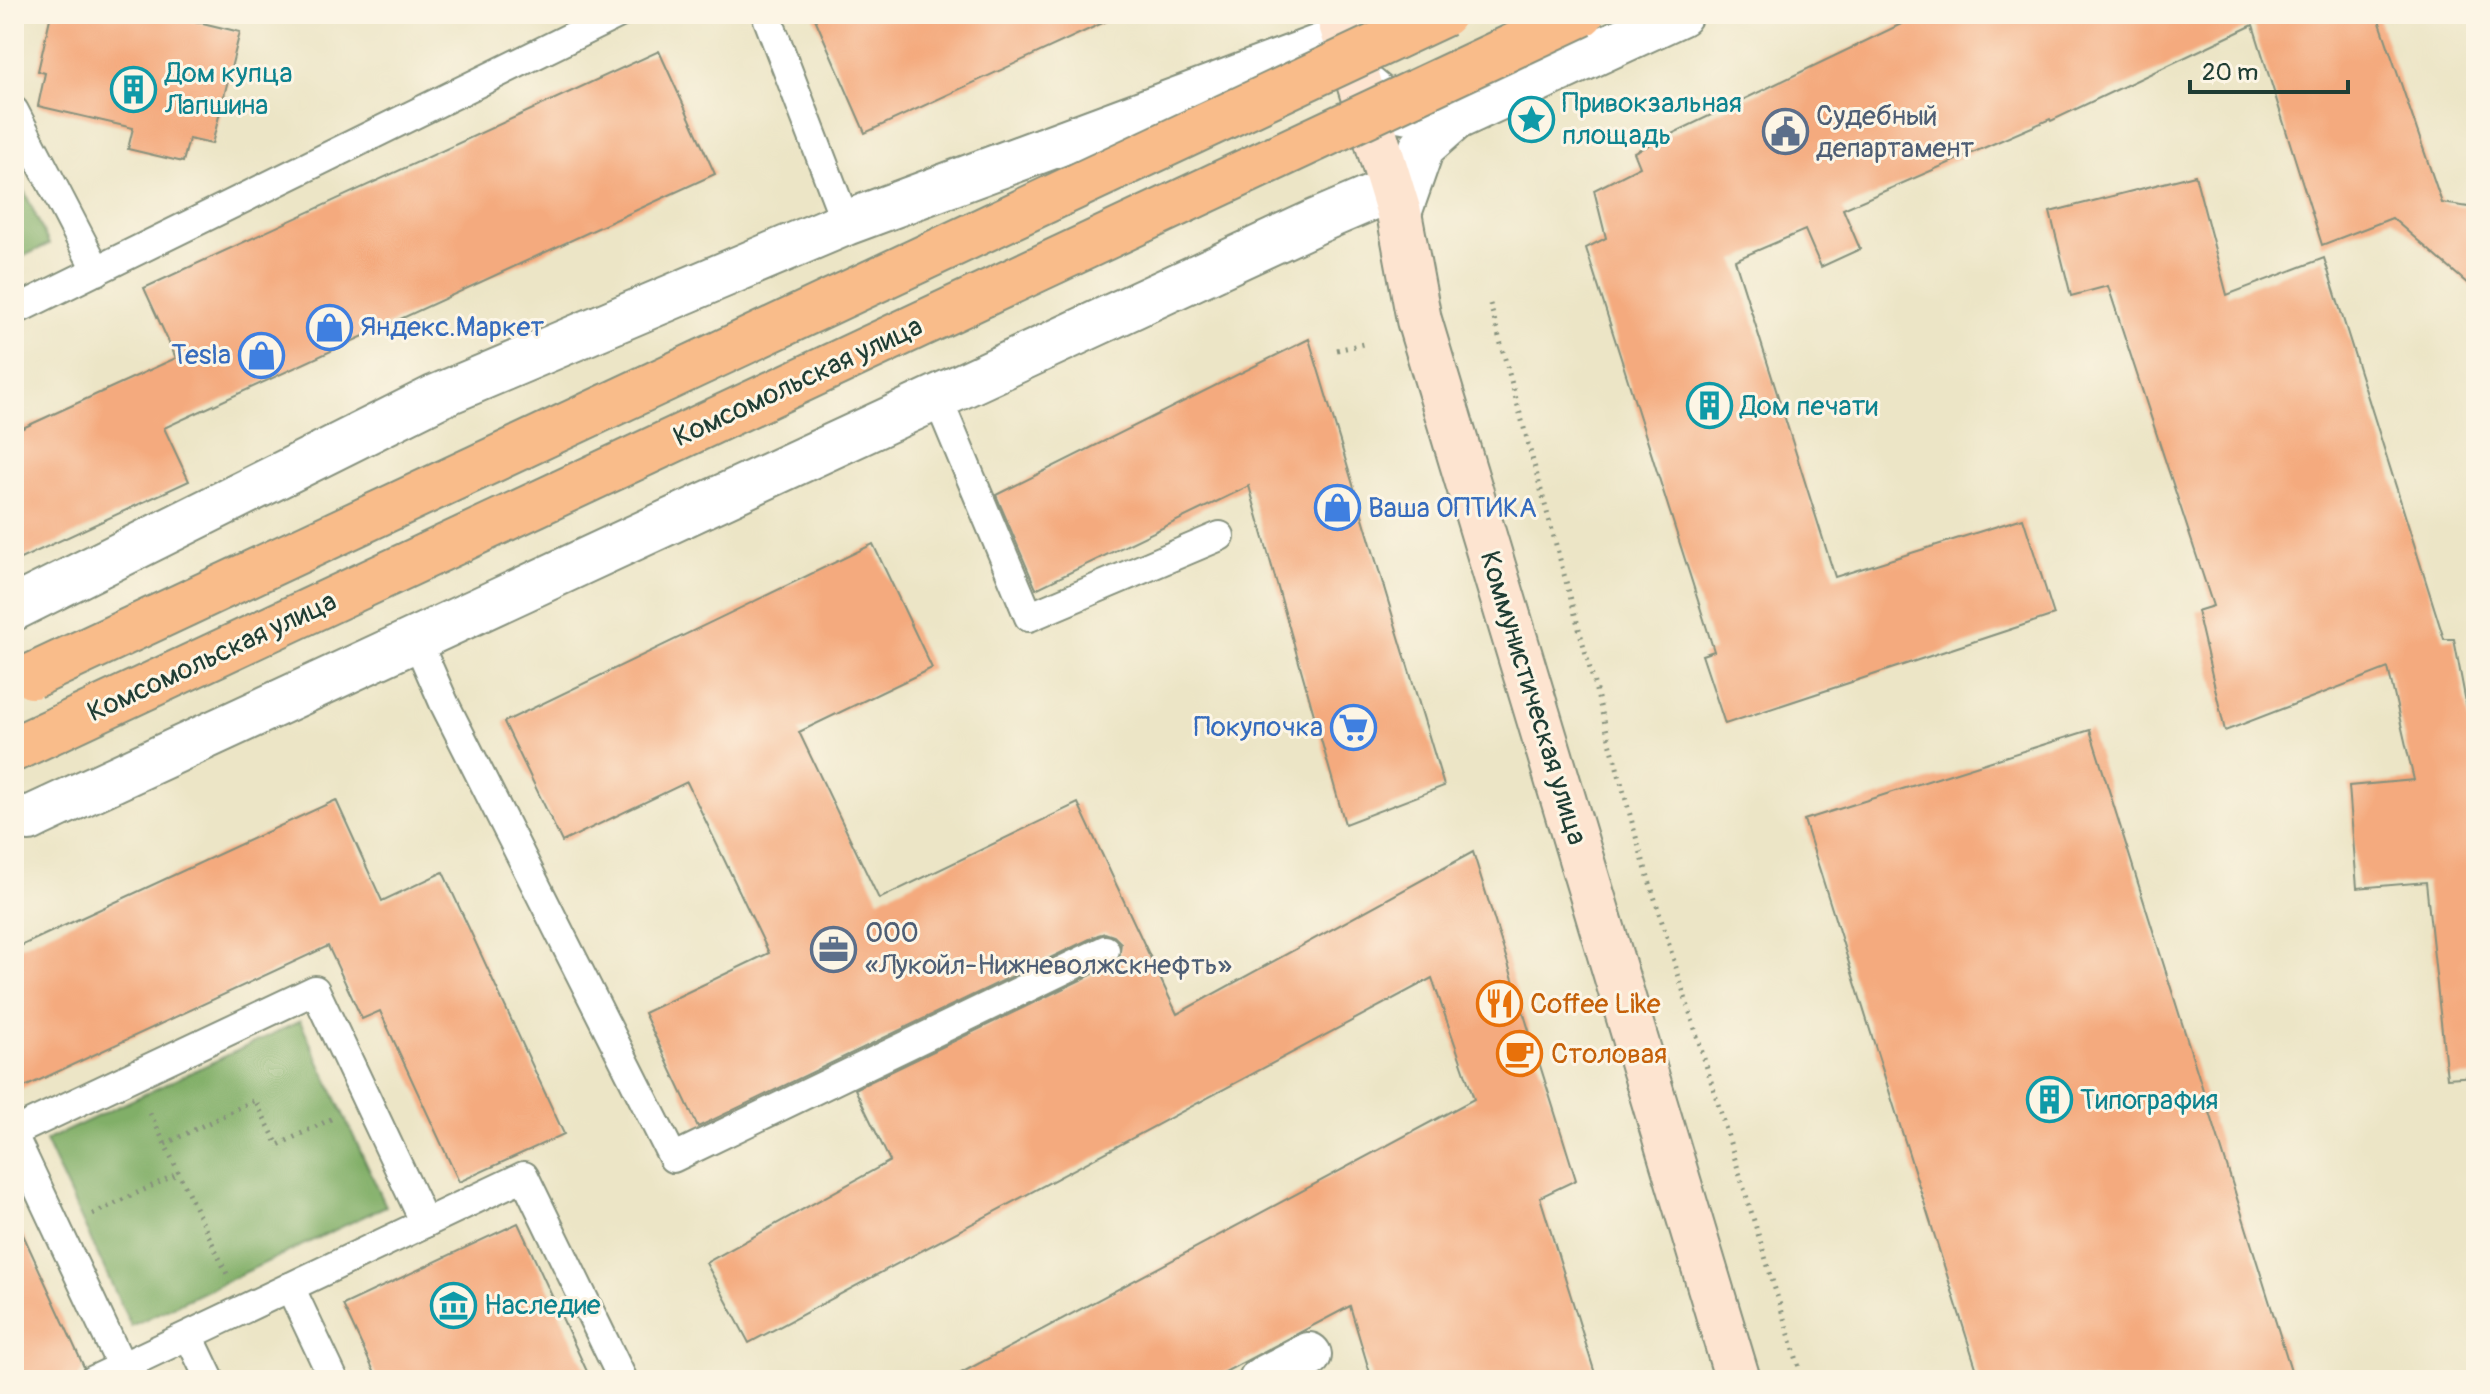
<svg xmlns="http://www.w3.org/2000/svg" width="2490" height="1394" font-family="Pangolin,sans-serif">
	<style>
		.forest { fill: #81af68; stroke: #50764e; stroke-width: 2 }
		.building { fill: #f4aa7e }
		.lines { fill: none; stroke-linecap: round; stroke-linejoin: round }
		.service-casing { stroke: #86917d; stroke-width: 32 }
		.minor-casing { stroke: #86917d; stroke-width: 48 }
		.secondary-casing { stroke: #86917d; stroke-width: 48 }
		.primary-casing { stroke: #86917d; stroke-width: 48 }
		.path { stroke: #86917d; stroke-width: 5; stroke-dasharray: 2 6; stroke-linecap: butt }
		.service { stroke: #fff; stroke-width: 28 }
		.minor { stroke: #fff; stroke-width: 44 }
		.secondary { stroke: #fde4d0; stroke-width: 44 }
		.primary { stroke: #f9bc8a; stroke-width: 44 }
		.primary-bridge-casing { stroke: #86917d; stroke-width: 48; stroke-linecap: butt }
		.primary-bridge { stroke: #f9bc8a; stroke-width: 44 }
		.labels { text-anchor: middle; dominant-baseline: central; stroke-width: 6; stroke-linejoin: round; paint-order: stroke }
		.culture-label { font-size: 28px; fill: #0d838f; stroke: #fcf5e5; text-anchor: start }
		.service-label { font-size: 28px; fill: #4e5e75; stroke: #fcf5e5; text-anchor: start }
		.shop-label { font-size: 28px; fill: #366cbe; stroke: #fcf5e5; text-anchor: start }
		.street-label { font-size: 28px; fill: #1f3d34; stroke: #fcf5e5 }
		.food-label { font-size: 28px; fill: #c56008; stroke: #fcf5e5; text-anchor: start }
	</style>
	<rect width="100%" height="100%" fill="#fcf5e5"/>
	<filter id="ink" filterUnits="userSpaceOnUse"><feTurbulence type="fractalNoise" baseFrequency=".0125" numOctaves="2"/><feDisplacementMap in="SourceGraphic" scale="16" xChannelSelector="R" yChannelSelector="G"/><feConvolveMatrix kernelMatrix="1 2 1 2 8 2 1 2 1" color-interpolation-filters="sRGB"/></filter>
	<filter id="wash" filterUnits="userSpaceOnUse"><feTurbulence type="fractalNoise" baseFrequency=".006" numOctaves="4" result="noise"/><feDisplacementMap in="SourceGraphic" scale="32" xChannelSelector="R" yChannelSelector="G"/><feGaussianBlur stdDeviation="1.8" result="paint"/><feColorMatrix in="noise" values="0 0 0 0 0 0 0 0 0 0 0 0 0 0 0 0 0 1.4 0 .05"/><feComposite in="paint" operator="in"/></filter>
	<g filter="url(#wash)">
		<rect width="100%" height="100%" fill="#ece5c6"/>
		<g class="forest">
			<path d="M 14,169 L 49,244 L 14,261 Z"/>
			<path d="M 300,1021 L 386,1206 L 131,1326 L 45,1141 Z"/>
		</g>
		<g id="blocks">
			<g class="building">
				<path d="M 51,14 L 165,14 L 240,32 L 212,144 L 189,139 L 183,162 L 128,149 L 133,128 L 38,106 L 45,73 L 38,71 Z"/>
				<path d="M 813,14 L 1122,14 L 865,133 Z"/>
				<path d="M 1922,14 L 2377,14 L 2442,203 L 2476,208 L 2476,291 L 2392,218 L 2322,245 L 2253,25 L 2051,121 L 2050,119 L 1843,209 L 1860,249 L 1821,267 L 1805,230 L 1735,260 L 1835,577 L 2023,518 L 2054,615 L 1725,724 L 1702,655 L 1714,651 L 1586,248 L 1606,238 L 1594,190 L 1640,167 L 1634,152 Z"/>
				<path d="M 659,51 L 715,174 L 164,428 L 189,481 L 14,562 L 14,432 L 176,358 L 144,288 Z"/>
				<path d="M 2195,175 L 2227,295 L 2324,258 L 2444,639 L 2454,639 L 2476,755 L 2476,1076 L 2447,1078 L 2426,882 L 2357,888 L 2349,786 L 2414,780 L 2388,668 L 2225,731 L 2197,611 L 2213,606 L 2108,286 L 2071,296 L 2050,212 Z"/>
				<path d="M 1309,339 L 1444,786 L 1345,824 L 1249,486 L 1036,589 L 996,495 Z"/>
				<path d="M 873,544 L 932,668 L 799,732 L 879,899 L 1078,803 L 1177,1014 L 1473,852 L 1576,1180 L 1540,1197 L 1597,1380 L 1372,1380 L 1350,1306 L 1210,1380 L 948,1380 L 1474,1099 L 1432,978 L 749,1343 L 706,1263 L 890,1161 L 855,1089 L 1112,965 L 1119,959 L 1121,943 L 1114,936 L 1105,933 L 1098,935 L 698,1127 L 644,1013 L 769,953 L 687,782 L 562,842 L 504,722 Z"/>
				<path d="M 2090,730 L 2294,1380 L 1980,1380 L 1804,820 Z"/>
				<path d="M 336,800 L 382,901 L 443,872 L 564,1134 L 459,1182 L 380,1011 L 362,1019 L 328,946 L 14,1092 L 14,949 Z"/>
				<path d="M 14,1215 L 84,1367 L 77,1380 L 14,1380 Z"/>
				<path d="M 518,1223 L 591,1380 L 378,1380 L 343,1305 Z"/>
			</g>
		</g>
	</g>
	<g filter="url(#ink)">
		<use href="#blocks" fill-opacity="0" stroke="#86917d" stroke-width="2"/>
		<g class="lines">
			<defs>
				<g id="service">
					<path d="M 766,14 L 846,223"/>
					<path d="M 14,111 L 97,271"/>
					<path d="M 14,311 L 618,14"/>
					<path d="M 937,397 L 1029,617 L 1220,536"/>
					<path d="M 416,639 L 444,703 L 673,1158 L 1105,950"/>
					<path d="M 14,1132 L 315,990 L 425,1223 L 94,1380"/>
					<path d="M 14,1137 L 122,1367"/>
					<path d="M 425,1223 L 524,1176 L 623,1380"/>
					<path d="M 290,1287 L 334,1380"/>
					<path d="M 189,1336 L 210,1380"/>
				</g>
				<g id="minor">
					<path d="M 1367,88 L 1391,108 L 1455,118 L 1680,14"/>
					<path d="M 1399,213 L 1422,147 L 1455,118"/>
					<path d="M 14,608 L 436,397 L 846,223 L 1381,24"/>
					<path d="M 14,816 L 29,819 L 37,815 L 1315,222 L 1392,189"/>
					<path d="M 1261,1380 L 1309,1355"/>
				</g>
				<path id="secondary" d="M 1338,14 L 1399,213 L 1419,320 L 1738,1380"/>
				<path id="primary" d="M 14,749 L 57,729"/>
			</defs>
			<use href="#service" class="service-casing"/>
			<use href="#minor" class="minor-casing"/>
			<use href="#secondary" class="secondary-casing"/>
			<use href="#primary" class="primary-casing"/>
			<g class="path">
				<path d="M 1490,304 L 1638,844 L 1803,1380"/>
				<path d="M 1337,350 L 1368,343"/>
				<path d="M 14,930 L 22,946"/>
				<path d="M 150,1113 L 227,1274"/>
				<path d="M 165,1144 L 255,1100 L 278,1145 L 331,1119"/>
				<path d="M 93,1214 L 179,1173"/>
			</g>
			<use href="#service" class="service"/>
			<use href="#minor" class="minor"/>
			<use href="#secondary" class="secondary"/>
			<use href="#primary" class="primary"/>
			<defs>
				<g id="primary-bridge">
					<path d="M 32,676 L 1444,14"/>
					<path d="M 57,729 L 1582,14"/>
				</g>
			</defs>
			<use href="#primary-bridge" class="primary-bridge-casing"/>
			<use href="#primary-bridge" class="primary-bridge"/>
		</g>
	</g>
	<defs>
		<symbol id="building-ring" viewBox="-11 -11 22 22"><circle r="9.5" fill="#fcf5e5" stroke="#0f9aa8" stroke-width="1.5"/><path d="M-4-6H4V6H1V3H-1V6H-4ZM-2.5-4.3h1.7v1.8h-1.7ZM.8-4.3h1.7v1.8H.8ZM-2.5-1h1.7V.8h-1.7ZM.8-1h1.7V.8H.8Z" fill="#0f9aa8"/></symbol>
		<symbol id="sight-ring" viewBox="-11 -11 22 22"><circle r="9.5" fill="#fcf5e5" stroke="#0f9aa8" stroke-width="1.5"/><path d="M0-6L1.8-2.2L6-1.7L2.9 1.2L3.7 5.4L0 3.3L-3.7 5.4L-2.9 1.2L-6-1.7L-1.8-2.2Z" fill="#0f9aa8"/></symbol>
		<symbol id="civic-ring" viewBox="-11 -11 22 22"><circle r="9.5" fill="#fcf5e5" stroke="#5c6f8a" stroke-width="1.5"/><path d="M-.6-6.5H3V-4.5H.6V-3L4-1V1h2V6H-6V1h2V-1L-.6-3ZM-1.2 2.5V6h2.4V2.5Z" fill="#5c6f8a"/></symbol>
		<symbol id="shop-ring" viewBox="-11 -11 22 22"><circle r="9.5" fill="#fcf5e5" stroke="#3f7fe0" stroke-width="1.5"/><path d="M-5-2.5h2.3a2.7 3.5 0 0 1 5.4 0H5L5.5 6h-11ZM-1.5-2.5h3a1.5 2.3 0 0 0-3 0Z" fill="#3f7fe0"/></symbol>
		<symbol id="supermarket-ring" viewBox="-11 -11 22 22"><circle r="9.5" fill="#fcf5e5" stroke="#3f7fe0" stroke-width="1.5"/><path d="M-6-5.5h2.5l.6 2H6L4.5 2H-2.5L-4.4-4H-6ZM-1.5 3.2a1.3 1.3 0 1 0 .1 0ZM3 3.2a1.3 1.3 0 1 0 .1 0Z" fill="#3f7fe0"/></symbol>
		<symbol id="office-ring" viewBox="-11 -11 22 22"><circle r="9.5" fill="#fcf5e5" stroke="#5c6f8a" stroke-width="1.5"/><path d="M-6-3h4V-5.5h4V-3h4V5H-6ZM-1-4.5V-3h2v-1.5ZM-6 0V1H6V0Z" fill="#5c6f8a"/></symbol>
		<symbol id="restaurant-ring" viewBox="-11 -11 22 22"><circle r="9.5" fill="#fcf5e5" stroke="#e8710a" stroke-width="1.5"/><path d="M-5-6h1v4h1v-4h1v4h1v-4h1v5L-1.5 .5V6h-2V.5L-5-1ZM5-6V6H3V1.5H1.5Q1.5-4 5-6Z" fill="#e8710a"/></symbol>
		<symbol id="cafe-ring" viewBox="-11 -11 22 22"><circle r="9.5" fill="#fcf5e5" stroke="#e8710a" stroke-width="1.5"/><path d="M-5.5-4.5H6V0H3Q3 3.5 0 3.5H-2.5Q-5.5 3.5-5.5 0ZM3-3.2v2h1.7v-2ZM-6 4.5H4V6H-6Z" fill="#e8710a"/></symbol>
		<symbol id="museum-ring" viewBox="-11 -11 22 22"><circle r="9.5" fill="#fcf5e5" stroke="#0f9aa8" stroke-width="1.5"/><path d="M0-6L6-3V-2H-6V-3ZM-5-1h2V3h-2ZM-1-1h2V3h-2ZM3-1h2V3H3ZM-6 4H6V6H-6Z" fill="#0f9aa8"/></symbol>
	</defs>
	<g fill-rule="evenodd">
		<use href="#building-ring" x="108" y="64" width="51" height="51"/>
		<use href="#sight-ring" x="1506" y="94" width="51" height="51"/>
		<use href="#civic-ring" x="1760" y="106" width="51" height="51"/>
		<use href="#shop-ring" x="304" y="302" width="51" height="51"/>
		<use href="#shop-ring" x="236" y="330" width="51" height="51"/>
		<use href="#building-ring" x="1684" y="380" width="51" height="51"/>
		<use href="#shop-ring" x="1312" y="482" width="51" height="51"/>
		<use href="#supermarket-ring" x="1328" y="702" width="51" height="51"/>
		<use href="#office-ring" x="808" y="924" width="51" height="51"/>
		<use href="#restaurant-ring" x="1474" y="978" width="51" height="51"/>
		<use href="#cafe-ring" x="1494" y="1028" width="51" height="51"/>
		<use href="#building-ring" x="2024" y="1074" width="51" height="51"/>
		<use href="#museum-ring" x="428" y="1280" width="51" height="51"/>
	</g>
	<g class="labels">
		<g class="culture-label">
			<text x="165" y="73">Дом купца<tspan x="165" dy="32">Лапшина</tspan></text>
			<text x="1562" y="103">Привокзальная<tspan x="1562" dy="32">площадь</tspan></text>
			<text x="1740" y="406">Дом печати</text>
			<text x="2080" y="1100">Типография</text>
			<text x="484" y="1305">Наследие</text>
		</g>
		<g class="service-label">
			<text x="1816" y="116">Судебный<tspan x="1816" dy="32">департамент</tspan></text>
			<text x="865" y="933">ООО<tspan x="865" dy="32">«Лукойл-Нижневолжскнефть»</tspan></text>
		</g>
		<g class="shop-label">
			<text x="360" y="327">Яндекс.Маркет</text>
			<text x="231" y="355" text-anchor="end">Tesla</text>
			<text x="1368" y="508">Ваша ОПТИКА</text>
			<text x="1323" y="727" text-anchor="end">Покупочка</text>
		</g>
		<g class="street-label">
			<text transform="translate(798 382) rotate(-25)">Комсомольская улица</text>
			<text transform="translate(212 657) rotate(-25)">Комсомольская улица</text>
			<text transform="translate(1533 698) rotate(73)">Коммунистическая улица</text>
		</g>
		<g class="food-label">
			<text x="1530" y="1004">Coffee Like</text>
			<text x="1551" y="1054">Столовая</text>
		</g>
	</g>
	<rect width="2490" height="1394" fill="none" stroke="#fcf5e5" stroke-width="48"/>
	<path d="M2190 80v12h158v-12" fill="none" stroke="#1f3d34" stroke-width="4"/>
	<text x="2202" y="80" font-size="24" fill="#1f3d34" stroke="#fcf5e5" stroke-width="6" paint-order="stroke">20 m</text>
</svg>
